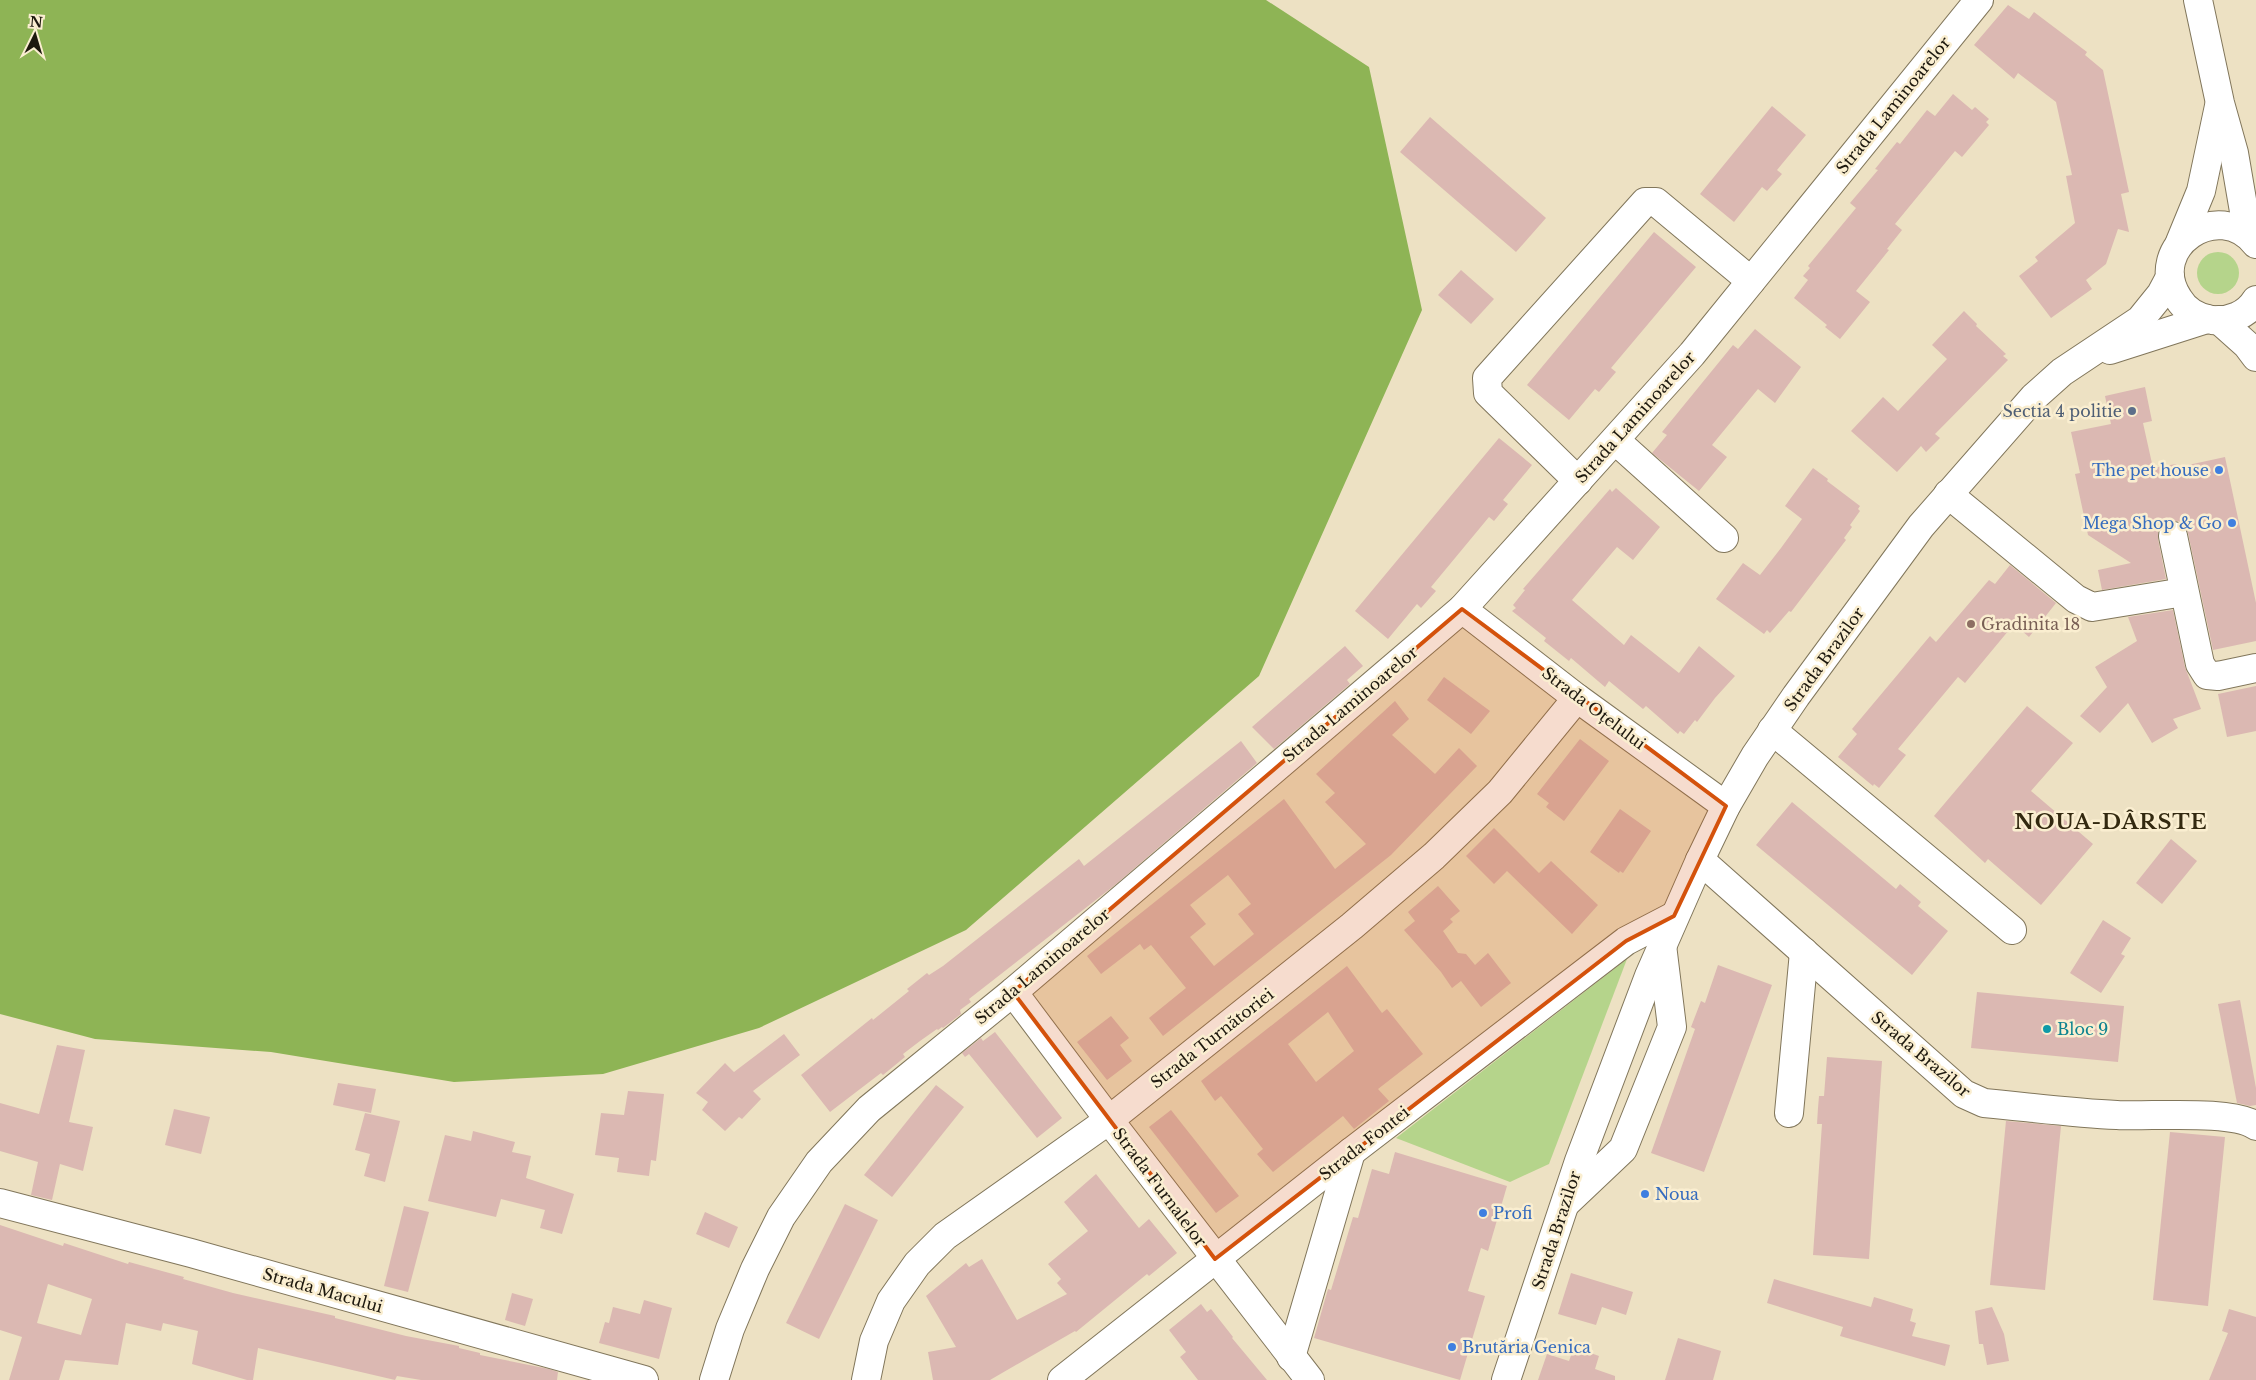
<svg xmlns="http://www.w3.org/2000/svg" width="2256" height="1380" font-family="'Libre Baskerville',serif">
	<style>
		.green { fill: #b5d48b }
		.forest { fill: #8eb455 }
		.building { fill: #dbb8b2; fill-rule: evenodd }
		.lines { fill: none; stroke-linecap: round; stroke-linejoin: round }
		.minor-casing { stroke: #81765b; stroke-width: 30 }
		.minor { stroke: #fff; stroke-width: 28 }
		.marked { fill: #d4520c; fill-opacity: 0.2; stroke: #d4520c; stroke-width: 4; stroke-linejoin: round }
		.service-dot { fill: #5c6f8a; stroke: #faeed0; stroke-width: 2 }
		.shop-dot { fill: #3f7fe0; stroke: #faeed0; stroke-width: 2 }
		.education-dot { fill: #8d6e63; stroke: #faeed0; stroke-width: 2 }
		.culture-dot { fill: #0f9aa8; stroke: #faeed0; stroke-width: 2 }
		.labels { text-anchor: middle; dominant-baseline: central; stroke-width: 5; stroke-linejoin: round; paint-order: stroke }
		.street-label { font-size: 16px; fill: #1d180e; stroke: #faeed0 }
		.service-label { font-size: 16px; fill: #4e5e75; stroke: #faeed0; text-anchor: end }
		.shop-label { font-size: 16px; fill: #366cbe; stroke: #faeed0; text-anchor: start }
		.education-label { font-size: 16px; fill: #785e54; stroke: #faeed0; text-anchor: start }
		.culture-label { font-size: 16px; fill: #0d838f; stroke: #faeed0; text-anchor: start }
		.district-label { font-size: 21px; font-weight: bold; letter-spacing: 1px; fill: #332910; stroke: #faeed0 }
	</style>
	<rect width="100%" height="100%" fill="#ede1c3"/>
	<g class="green">
		<circle cx="2218" cy="273" r="21"/>
		<path d="M 1627,959 L 1549,1164 L 1510,1182 L 1396,1138 Z"/>
	</g>
	<path class="forest" d="M 0,0 L 1266,0 L 1369,67 L 1422,310 L 1259,676 L 966,930 L 759,1028 L 603,1074 L 454,1082 L 271,1052 L 95,1039 L 0,1014 Z"/>
	<g class="building">
		<path d="M 2008,5 L 2029,19 L 2034,12 L 2087,52 L 2085,55 L 2103,70 L 2129,192 L 2121,194 L 2129,232 L 2118,229 L 2106,264 L 2086,280 L 2092,289 L 2051,318 L 2019,276 L 2038,261 L 2035,257 L 2075,223 L 2066,176 L 2072,175 L 2056,102 L 2018,73 L 2014,79 L 1974,45 Z"/>
		<path d="M 1953,94 L 1972,110 L 1975,107 L 1989,119 L 1986,122 L 1989,125 L 1962,157 L 1955,151 L 1895,224 L 1902,230 L 1887,249 L 1889,250 L 1856,291 L 1870,302 L 1840,339 L 1825,327 L 1827,325 L 1794,298 L 1808,280 L 1803,276 L 1810,268 L 1808,266 L 1856,208 L 1850,203 L 1878,170 L 1875,169 L 1897,142 L 1900,144 L 1927,110 L 1935,116 Z"/>
		<path d="M 1772,106 L 1806,135 L 1777,170 L 1782,174 L 1767,191 L 1762,187 L 1734,222 L 1700,194 Z"/>
		<path d="M 1430,117 L 1546,218 L 1516,252 L 1400,152 Z"/>
		<path d="M 1654,232 L 1696,267 L 1611,368 L 1616,372 L 1599,392 L 1595,389 L 1569,420 L 1527,385 Z"/>
		<path d="M 1461,270 L 1494,299 L 1471,324 L 1438,295 Z"/>
		<path d="M 1964,311 L 1977,324 L 1976,326 L 2006,354 L 2003,356 L 2008,360 L 1935,434 L 1940,438 L 1926,452 L 1921,446 L 1897,472 L 1851,431 L 1883,397 L 1898,411 L 1947,359 L 1932,345 Z"/>
		<path d="M 1755,329 L 1801,367 L 1775,403 L 1758,389 L 1712,445 L 1727,457 L 1699,491 L 1652,453 L 1667,435 L 1662,432 L 1733,345 L 1738,349 Z"/>
		<path d="M 2145,387 L 2152,421 L 2143,423 L 2153,468 L 2176,464 L 2179,467 L 2225,457 L 2256,603 L 2256,641 L 2213,650 L 2188,533 L 2185,526 L 2178,521 L 2169,521 L 2162,525 L 2158,532 L 2158,539 L 2166,579 L 2102,590 L 2098,570 L 2131,563 L 2088,535 L 2075,474 L 2080,473 L 2071,432 L 2111,424 L 2105,396 Z"/>
		<path d="M 1499,438 L 1532,465 L 1503,500 L 1508,504 L 1494,521 L 1489,517 L 1431,587 L 1436,591 L 1421,608 L 1417,604 L 1388,639 L 1355,611 Z"/>
		<path d="M 1813,468 L 1828,479 L 1827,481 L 1860,506 L 1858,509 L 1860,511 L 1850,525 L 1852,527 L 1844,538 L 1846,540 L 1791,612 L 1789,611 L 1770,633 L 1767,630 L 1764,634 L 1716,599 L 1743,563 L 1760,575 L 1781,548 L 1802,519 L 1785,506 Z"/>
		<path d="M 1616,488 L 1660,527 L 1633,560 L 1617,547 L 1572,600 L 1624,645 L 1631,635 L 1679,673 L 1699,646 L 1735,676 L 1715,698 L 1697,722 L 1695,720 L 1684,734 L 1680,731 L 1678,734 L 1646,706 L 1643,709 L 1609,681 L 1605,687 L 1571,658 L 1569,661 L 1544,641 L 1546,638 L 1512,611 L 1516,608 L 1513,605 L 1525,590 L 1523,589 L 1610,489 L 1612,492 Z"/>
		<path d="M 2010,565 L 2056,603 L 2029,637 L 2014,624 L 1965,683 L 1958,677 L 1898,749 L 1906,755 L 1879,788 L 1874,784 L 1873,786 L 1838,757 L 1857,734 L 1852,729 L 1930,636 L 1936,642 L 1989,580 L 1995,584 Z"/>
		<path d="M 2173,610 L 2185,667 L 2201,709 L 2173,719 L 2178,728 L 2152,743 L 2128,703 L 2100,733 L 2080,716 L 2107,687 L 2095,667 L 2137,641 L 2128,617 Z"/>
		<path d="M 1345,646 L 1363,666 L 1347,680 L 1350,684 L 1274,749 L 1252,727 Z"/>
		<path d="M 1444,677 L 1490,711 L 1471,734 L 1427,700 Z"/>
		<path d="M 2256,686 L 2256,731 L 2227,737 L 2218,694 Z"/>
		<path d="M 1395,701 L 1409,719 L 1392,735 L 1435,774 L 1459,748 L 1477,766 L 1391,855 L 1163,1036 L 1149,1018 L 1186,988 L 1151,945 L 1144,950 L 1140,944 L 1101,974 L 1087,956 L 1284,799 L 1335,869 L 1366,844 L 1325,802 L 1335,793 L 1316,774 ZM 1228,875 L 1251,904 L 1238,914 L 1254,934 L 1214,966 L 1190,937 L 1206,924 L 1190,905 Z"/>
		<path d="M 2027,706 L 2073,743 L 2031,791 L 2093,844 L 2041,905 L 1988,859 L 1985,863 L 1934,816 Z"/>
		<path d="M 1580,739 L 1609,761 L 1564,821 L 1546,807 L 1549,803 L 1537,794 Z"/>
		<path d="M 1241,741 L 1257,763 L 1115,885 L 969,999 L 971,1002 L 960,1010 L 961,1014 L 943,1028 L 942,1027 L 938,1030 L 937,1029 L 920,1041 L 903,1054 L 905,1057 L 883,1075 L 881,1073 L 830,1112 L 801,1075 L 872,1018 L 873,1020 L 909,991 L 907,989 L 927,973 L 929,975 L 943,966 L 1079,859 L 1084,866 Z"/>
		<path d="M 1792,802 L 1896,889 L 1900,884 L 1921,902 L 1918,906 L 1948,931 L 1912,975 L 1756,845 Z"/>
		<path d="M 1620,809 L 1651,831 L 1623,873 L 1620,871 L 1619,873 L 1590,852 Z"/>
		<path d="M 1494,828 L 1539,873 L 1551,861 L 1598,905 L 1572,934 L 1507,871 L 1494,884 L 1466,856 Z"/>
		<path d="M 2171,839 L 2197,861 L 2162,904 L 2136,883 Z"/>
		<path d="M 1438,886 L 1460,911 L 1450,919 L 1453,922 L 1443,931 L 1458,953 L 1466,954 L 1475,965 L 1488,953 L 1511,983 L 1481,1007 L 1461,981 L 1452,988 L 1441,972 L 1404,930 L 1415,921 L 1408,912 Z"/>
		<path d="M 2103,920 L 2131,938 L 2121,954 L 2125,956 L 2101,993 L 2070,973 Z"/>
		<path d="M 1718,965 L 1772,985 L 1704,1172 L 1651,1153 L 1695,1029 L 1691,1027 L 1701,1001 L 1705,1003 Z"/>
		<path d="M 1347,966 L 1382,1013 L 1387,1009 L 1423,1054 L 1378,1089 L 1389,1101 L 1354,1129 L 1343,1116 L 1273,1172 L 1257,1154 L 1263,1149 L 1221,1096 L 1215,1101 L 1201,1081 ZM 1328,1012 L 1354,1051 L 1316,1082 L 1288,1044 Z"/>
		<path d="M 1977,992 L 2124,1006 L 2118,1062 L 1971,1048 Z"/>
		<path d="M 2240,1000 L 2256,1088 L 2256,1105 L 2250,1106 L 2237,1103 L 2218,1004 Z"/>
		<path d="M 1111,1016 L 1129,1038 L 1120,1045 L 1132,1061 L 1107,1080 L 1077,1042 Z"/>
		<path d="M 995,1032 L 1062,1118 L 1037,1138 L 969,1054 L 965,1057 L 962,1053 L 981,1038 L 983,1041 Z"/>
		<path d="M 784,1034 L 800,1055 L 753,1091 L 761,1099 L 742,1119 L 739,1117 L 725,1131 L 702,1110 L 708,1102 L 696,1093 L 725,1063 L 734,1072 Z"/>
		<path d="M 57,1045 L 85,1050 L 69,1122 L 93,1127 L 83,1171 L 60,1164 L 52,1200 L 31,1195 L 38,1162 L 0,1151 L 0,1103 L 39,1114 Z"/>
		<path d="M 1827,1057 L 1882,1061 L 1869,1259 L 1813,1255 L 1822,1124 L 1817,1124 L 1818,1108 L 1819,1096 L 1824,1096 Z"/>
		<path d="M 338,1083 L 376,1089 L 371,1113 L 333,1105 Z"/>
		<path d="M 936,1085 L 964,1107 L 892,1197 L 864,1175 Z"/>
		<path d="M 628,1091 L 664,1094 L 656,1161 L 651,1160 L 649,1176 L 617,1172 L 619,1158 L 595,1155 L 601,1113 L 624,1115 Z"/>
		<path d="M 174,1109 L 210,1117 L 201,1154 L 165,1145 Z"/>
		<path d="M 1171,1110 L 1239,1196 L 1216,1213 L 1149,1127 Z"/>
		<path d="M 365,1113 L 400,1121 L 385,1182 L 364,1176 L 370,1154 L 355,1150 Z"/>
		<path d="M 2006,1121 L 2061,1126 L 2045,1290 L 1990,1285 Z"/>
		<path d="M 473,1131 L 515,1142 L 512,1152 L 531,1156 L 526,1178 L 574,1194 L 562,1234 L 540,1228 L 545,1210 L 501,1199 L 496,1217 L 428,1201 L 445,1135 L 471,1141 Z"/>
		<path d="M 2170,1132 L 2225,1137 L 2208,1306 L 2153,1300 Z"/>
		<path d="M 1395,1152 L 1507,1186 L 1488,1251 L 1481,1248 L 1468,1291 L 1485,1296 L 1460,1380 L 1314,1338 L 1328,1289 L 1331,1290 L 1353,1217 L 1358,1218 L 1372,1169 L 1389,1174 Z"/>
		<path d="M 1096,1174 L 1139,1228 L 1149,1219 L 1177,1253 L 1149,1276 L 1147,1274 L 1076,1332 L 1075,1331 L 990,1380 L 933,1380 L 928,1352 L 956,1347 L 926,1296 L 966,1263 L 969,1267 L 982,1259 L 1017,1320 L 1067,1294 L 1057,1283 L 1061,1279 L 1048,1264 L 1088,1231 L 1064,1202 Z"/>
		<path d="M 845,1204 L 878,1220 L 819,1339 L 786,1323 Z"/>
		<path d="M 404,1206 L 429,1212 L 408,1292 L 384,1286 Z"/>
		<path d="M 705,1212 L 738,1227 L 729,1248 L 696,1234 Z"/>
		<path d="M 0,1225 L 63,1246 L 64,1243 L 128,1264 L 129,1262 L 184,1277 L 183,1279 L 233,1293 L 335,1316 L 335,1318 L 406,1336 L 459,1346 L 459,1348 L 480,1353 L 480,1355 L 549,1369 L 558,1372 L 557,1380 L 421,1380 L 397,1376 L 395,1380 L 258,1348 L 253,1380 L 247,1380 L 192,1364 L 198,1331 L 163,1323 L 161,1331 L 126,1323 L 118,1365 L 65,1360 L 59,1380 L 9,1380 L 22,1337 L 0,1330 ZM 48,1284 L 92,1299 L 81,1335 L 37,1323 Z"/>
		<path d="M 1571,1273 L 1633,1292 L 1626,1315 L 1602,1307 L 1596,1325 L 1558,1314 Z"/>
		<path d="M 1774,1279 L 1871,1307 L 1874,1297 L 1913,1309 L 1910,1321 L 1916,1323 L 1912,1336 L 1950,1345 L 1945,1366 L 1840,1336 L 1843,1327 L 1767,1303 Z"/>
		<path d="M 512,1293 L 533,1299 L 525,1326 L 505,1320 Z"/>
		<path d="M 644,1300 L 672,1308 L 659,1359 L 599,1343 L 605,1322 L 609,1323 L 613,1307 L 640,1314 Z"/>
		<path d="M 1201,1304 L 1207,1312 L 1211,1309 L 1233,1337 L 1232,1338 L 1267,1380 L 1198,1380 L 1180,1357 L 1186,1352 L 1169,1330 Z"/>
		<path d="M 1992,1307 L 2004,1334 L 2009,1361 L 1987,1365 L 1983,1344 L 1979,1344 L 1975,1311 Z"/>
		<path d="M 2229,1309 L 2256,1317 L 2256,1380 L 2209,1380 L 2228,1333 L 2222,1331 Z"/>
		<path d="M 1678,1338 L 1721,1351 L 1713,1380 L 1665,1380 Z"/>
		<path d="M 1574,1347 L 1599,1356 L 1595,1369 L 1615,1376 L 1615,1380 L 1538,1380 L 1547,1354 L 1569,1361 Z"/>
	</g>
	<g class="lines">
		<defs>
			<g id="minor">
				<path d="M 2198,0 L 2220,103 L 2234,153 L 2248,235"/>
				<path d="M 2180,242 L 2201,191 L 2219,106"/>
				<path d="M 2256,244 C 2219,197 2145,247 2178,298 C 2185,310 2198,318 2212,320 C 2229,322 2247,315 2256,300"/>
				<path d="M 2219,320 L 2247,345 L 2256,357"/>
				<path d="M 2110,350 L 2207,319"/>
				<path d="M 1615,440 L 1724,538"/>
				<path d="M 1578,481 L 1488,393 L 1487,378 L 1645,202 L 1656,202 L 1751,281"/>
				<path d="M 1948,494 L 2076,599 L 2092,607 L 2184,592"/>
				<path d="M 2173,536 L 2200,664 L 2207,675 L 2218,676 L 2256,668"/>
				<path d="M 1462,609 L 1577,698 L 1726,806"/>
				<path d="M 1772,730 L 2012,930"/>
				<path d="M 1700,860 L 1964,1094 L 1984,1103 C 2028,1107 2073,1113 2117,1115 C 2148,1117 2233,1109 2256,1126"/>
				<path d="M 1013,992 L 1109,1120 L 1310,1380"/>
				<path d="M 1789,1113 L 1804,952"/>
				<path d="M 1567,1202 L 1623,1149 L 1672,1027 L 1662,945"/>
				<path d="M 0,1203 L 191,1253 L 644,1380"/>
				<path d="M 1291,1357 L 1351,1152"/>
				<path d="M 714,1380 L 730,1329 L 755,1269 L 781,1217 L 819,1162 L 869,1109 L 1013,992 L 1462,609 L 1692,354 L 1979,0"/>
				<path d="M 866,1380 L 874,1341 L 891,1301 L 917,1264 L 945,1236 L 1109,1120 L 1352,926 L 1434,856 L 1500,792 L 1577,698"/>
				<path d="M 1062,1380 L 1351,1152 L 1626,941 L 1674,916"/>
				<path d="M 1506,1380 L 1579,1161 L 1649,976 L 1700,860 L 1726,806 L 1755,756 L 1796,696 L 1921,526 L 2034,397 L 2062,372 L 2140,320 L 2161,294 L 2170,277"/>
			</g>
		</defs>
		<use href="#minor" class="minor-casing"/>
		<use href="#minor" class="minor"/>
	</g>
	<path class="marked" d="M 1462,609 L 1726,806 L 1674,916 L 1626,941 L 1215,1259 L 1013,992 Z"/>
	<circle class="service-dot" cx="2132" cy="411" r="5"/>
	<g class="shop-dot">
		<circle cx="2219" cy="470" r="5"/>
		<circle cx="2232" cy="523" r="5"/>
		<circle cx="1645" cy="1194" r="5"/>
		<circle cx="1483" cy="1213" r="5"/>
		<circle cx="1452" cy="1347" r="5"/>
	</g>
	<circle class="education-dot" cx="1971" cy="624" r="5"/>
	<circle class="culture-dot" cx="2047" cy="1029" r="5"/>
	<g class="labels">
		<g class="street-label">
			<text transform="translate(1893 105) rotate(-51)">Strada Laminoarelor</text>
			<text transform="translate(1635 417) rotate(-48)">Strada Laminoarelor</text>
			<text transform="translate(1824 659) rotate(-54)">Strada Brazilor</text>
			<text transform="translate(1350 704) rotate(-40)">Strada Laminoarelor</text>
			<text transform="translate(1594 708) rotate(37)">Strada Oțelului</text>
			<text transform="translate(1042 966) rotate(-40)">Strada Laminoarelor</text>
			<text transform="translate(1212 1038) rotate(-38)">Strada Turnătoriei</text>
			<text transform="translate(1921 1054) rotate(40)">Strada Brazilor</text>
			<text transform="translate(1364 1143) rotate(-38)">Strada Fontei</text>
			<text transform="translate(1160 1187) rotate(53)">Strada Furnalelor</text>
			<text transform="translate(1556 1230) rotate(-72)">Strada Brazilor</text>
			<text transform="translate(323 1290) rotate(16)">Strada Macului</text>
		</g>
		<g class="service-label">
			<text x="2122" y="411">Sectia 4 politie</text>
		</g>
		<g class="shop-label">
			<text x="2209" y="470" text-anchor="end">The pet house</text>
			<text x="2222" y="523" text-anchor="end">Mega Shop &amp; Go</text>
			<text x="1655" y="1194">Noua</text>
			<text x="1493" y="1213">Profi</text>
			<text x="1462" y="1347">Brutăria Genica</text>
		</g>
		<g class="education-label">
			<text x="1981" y="624">Gradinita 18</text>
		</g>
		<g class="culture-label">
			<text x="2057" y="1029">Bloc 9</text>
		</g>
		<g class="district-label">
			<text x="2111" y="822">NOUA-DÂRSTE</text>
		</g>
	</g>
	<g transform="translate(35 35) rotate(5)" stroke="#faeed0" stroke-width="4" paint-order="stroke">
	<path d="M0-4L9 19L0 12L-9 19Z" fill="#1d180e"/>
	<text y="-8" font-size="14" font-weight="bold" text-anchor="middle" fill="#1d180e">N</text>
	</g>
</svg>
